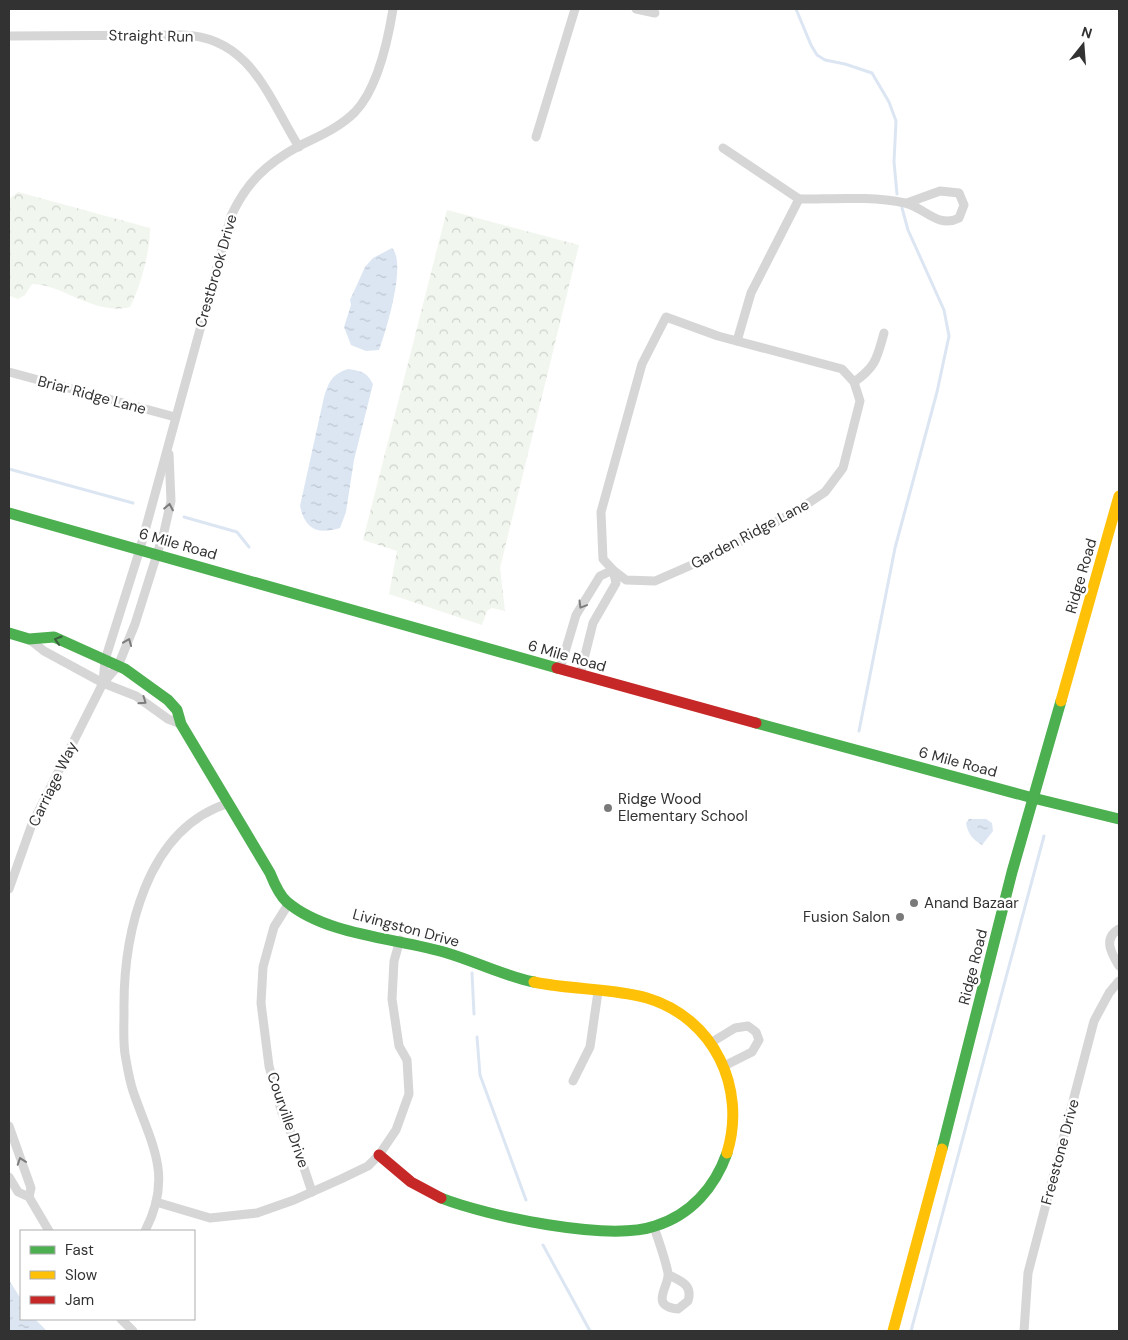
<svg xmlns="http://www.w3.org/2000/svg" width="1128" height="1340" font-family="'DM Sans',sans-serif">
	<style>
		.forest { fill: url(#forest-crowns) }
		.water { fill: url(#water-ripples) }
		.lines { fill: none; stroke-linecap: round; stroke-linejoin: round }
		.stream { stroke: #dce6f3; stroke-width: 3 }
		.street { stroke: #d6d6d6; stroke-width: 9 }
		.fast { stroke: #4caf50; stroke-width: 11 }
		.slow { stroke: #ffc107; stroke-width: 11 }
		.jam { stroke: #c62828; stroke-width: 11 }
		.oneway { stroke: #7c7c7c }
		.oneway2 { stroke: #3b5e3c }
		.poi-dot { fill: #7a7a7a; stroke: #fff; stroke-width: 2 }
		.labels { text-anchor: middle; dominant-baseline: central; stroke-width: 5; stroke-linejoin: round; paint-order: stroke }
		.street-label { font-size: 15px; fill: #323232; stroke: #fff }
		.poi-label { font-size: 15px; fill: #323232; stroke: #fff; text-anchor: start }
	</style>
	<defs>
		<pattern id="forest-crowns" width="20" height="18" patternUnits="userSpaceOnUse" patternTransform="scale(1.25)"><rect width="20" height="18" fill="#f1f6ee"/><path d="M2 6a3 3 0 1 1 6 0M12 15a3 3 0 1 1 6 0" fill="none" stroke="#cfd3cd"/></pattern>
		<pattern id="water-ripples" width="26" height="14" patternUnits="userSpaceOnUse" patternTransform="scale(1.25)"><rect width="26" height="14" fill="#dce6f3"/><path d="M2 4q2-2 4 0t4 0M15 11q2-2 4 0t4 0" fill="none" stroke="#bdc6d1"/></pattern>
	</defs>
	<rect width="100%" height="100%" fill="#fff"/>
	<g class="forest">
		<path d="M 18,192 L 150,228 C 150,252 141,285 130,307 C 95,316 65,285 32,284 L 25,295 L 18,299 L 10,296 L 9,199 Z"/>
		<path d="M 447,210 L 579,245 L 500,568 L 505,611 L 492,608 L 487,611 L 482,625 L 389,594 L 397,551 L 363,540 Z"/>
	</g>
	<g class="water">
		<path d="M 392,248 C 407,263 386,331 379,350 L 366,351 L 351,345 L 344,327 L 351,305 L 350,300 L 365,267 L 373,258 Z"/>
		<path d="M 348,369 C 361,371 367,372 373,384 L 354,460 L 346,512 L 340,528 C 317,535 305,529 300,506 L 324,397 C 329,382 332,374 348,369 Z"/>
		<path d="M 969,819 L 986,819 L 992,823 L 993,831 L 982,845 C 973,840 968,834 966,823 Z"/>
		<path d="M 9,1280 L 21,1299 L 21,1319 L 35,1319 L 47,1331 L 9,1331 Z"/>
	</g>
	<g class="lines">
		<g class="stream">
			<path d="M 796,9 L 811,45 L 817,55 L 825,60 L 845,64 L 872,73 L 889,102 L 896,121 L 894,162 L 897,194"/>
			<path d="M 9,469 L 133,503"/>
			<path d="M 184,517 L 237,532 L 249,547"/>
			<path d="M 859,731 L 895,548 L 937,392 L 949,336 L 944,310 L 908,230 L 902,208"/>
			<path d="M 472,973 L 474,1014"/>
			<path d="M 477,1037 L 480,1075 L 526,1200"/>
			<path d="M 543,1245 L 590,1331"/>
			<path d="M 911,1331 L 1044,836"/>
		</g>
		<g class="street">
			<path d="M 636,9 L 655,13"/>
			<path d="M 9,36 L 183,35 C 251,37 269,99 299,147"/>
			<path d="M 536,137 L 575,9"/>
			<path d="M 723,148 L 799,199"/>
			<path d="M 737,341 L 751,293 L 799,199 C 834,199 871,196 905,203 C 924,207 938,229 959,218 L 964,205 L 959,193 L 940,191 L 907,203"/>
			<path d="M 9,372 L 175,417"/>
			<path d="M 854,382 C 876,367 877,358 884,333"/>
			<path d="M 29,639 L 44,651 L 103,683 L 136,696 L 168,719 L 181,724"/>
			<path d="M 560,669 L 576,615 L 600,576 L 613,570"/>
			<path d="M 580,675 L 593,623 L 616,583 L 613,570 L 603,559 L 601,512 L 642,364 L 666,317 L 718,336 L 842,369 L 854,382 L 860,401 L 843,468 L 825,492 L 798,510 L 719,553 L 655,581 L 626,580 L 613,570"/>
			<path d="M 103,683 L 105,660 L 140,549 L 231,216 C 247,182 266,164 299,146 C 319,136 339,128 355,112 C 377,89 388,40 393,9"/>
			<path d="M 9,889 L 32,824 L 103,683 L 118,666 L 135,624 L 164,532 L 171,501 L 169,454"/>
			<path d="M 289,903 L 274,927 L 263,967 L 261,1003 L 269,1066 L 282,1113 L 296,1144 L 312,1192"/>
			<path d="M 1119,929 C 1102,939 1112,954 1119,966"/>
			<path d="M 712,1042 L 735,1028 L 748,1026 L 756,1032 L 759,1040 L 752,1052 L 726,1065"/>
			<path d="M 573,1081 L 590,1047 L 598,992"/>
			<path d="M 9,1126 L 31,1188 L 29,1197"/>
			<path d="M 9,1177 L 18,1192 L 29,1197 L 49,1231"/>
			<path d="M 156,1202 L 210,1218 L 257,1213 L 294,1200 L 341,1179 L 368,1166 L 379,1155 L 396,1130 L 409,1094 L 407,1060 L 399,1046 L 392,999 L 394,961 L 400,940"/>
			<path d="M 654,1227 C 659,1242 665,1258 668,1273 C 670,1286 648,1306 678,1309 L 688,1301 C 693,1285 681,1281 669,1275"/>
			<path d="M 145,1231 C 174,1175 151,1144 133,1091 C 129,1079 127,1066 125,1054 C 123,1040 124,1026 124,1012 C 123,936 145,829 229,803"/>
			<path d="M 121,1319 L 133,1331"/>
			<path d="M 1024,1331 L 1028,1273 L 1094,1021 L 1109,993 L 1119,981"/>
		</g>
		<g class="fast">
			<path d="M 9,513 L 557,668"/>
			<path d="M 9,633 L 29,639 L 54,637 L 125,669 L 168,700 L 177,710 L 181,724 L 270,873 C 274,883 279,895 287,902 C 327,936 398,938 447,953 C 477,962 504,976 534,982"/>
			<path d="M 756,723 L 1033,798 L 1119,819"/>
			<path d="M 942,1149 L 1012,872 L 1061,701"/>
			<path d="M 441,1198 C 487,1216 609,1242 655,1226 C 691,1215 715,1187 727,1153"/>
		</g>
		<g class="slow">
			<path d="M 1061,701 L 1119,496"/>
			<path d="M 534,982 C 571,990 612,988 647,998 C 714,1018 747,1088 727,1153"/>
			<path d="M 893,1331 L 942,1149"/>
		</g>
		<g class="jam">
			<path d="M 557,668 L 756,723"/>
			<path d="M 379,1155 L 411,1182 L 441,1198"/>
		</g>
	</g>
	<defs><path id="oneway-chevron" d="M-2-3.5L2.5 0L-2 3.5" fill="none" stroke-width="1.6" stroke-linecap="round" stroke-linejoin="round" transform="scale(1.25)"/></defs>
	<g class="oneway">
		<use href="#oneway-chevron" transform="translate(169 507) rotate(-79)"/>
		<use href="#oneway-chevron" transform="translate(582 605) rotate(121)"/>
		<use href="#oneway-chevron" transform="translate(128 642) rotate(-68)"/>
		<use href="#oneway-chevron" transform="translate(143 701) rotate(35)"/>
		<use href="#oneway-chevron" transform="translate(21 1161) rotate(-109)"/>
	</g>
	<use class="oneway2" href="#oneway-chevron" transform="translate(58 640) rotate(-163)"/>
	<g class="poi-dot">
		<circle cx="608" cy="808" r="5"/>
		<circle cx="914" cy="903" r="5"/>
		<circle cx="900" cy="917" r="5"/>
	</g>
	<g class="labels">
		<g class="street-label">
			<text transform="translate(151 36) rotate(1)">Straight Run</text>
			<text transform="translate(216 271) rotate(-74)">Crestbrook Drive</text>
			<text transform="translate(92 395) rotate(15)">Briar Ridge Lane</text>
			<text transform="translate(750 534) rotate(-28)">Garden Ridge Lane</text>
			<text transform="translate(178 544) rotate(16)">6 Mile Road</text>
			<text transform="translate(1081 576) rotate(-74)">Ridge Road</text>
			<text transform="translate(567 656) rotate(16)">6 Mile Road</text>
			<text transform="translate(958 762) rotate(15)">6 Mile Road</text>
			<text transform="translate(53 784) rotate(-64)">Carriage Way</text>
			<text transform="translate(406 928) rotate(15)">Livingston Drive</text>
			<text transform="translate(973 967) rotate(-76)">Ridge Road</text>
			<text transform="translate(288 1120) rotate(71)">Courville Drive</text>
			<text transform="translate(1060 1152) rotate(-75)">Freestone Drive</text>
		</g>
		<g class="poi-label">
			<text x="618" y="799">Ridge Wood<tspan x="618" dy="17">Elementary School</tspan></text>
			<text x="924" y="903">Anand Bazaar</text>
			<text x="890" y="917" text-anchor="end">Fusion Salon</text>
		</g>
	</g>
	<rect width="1128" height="1340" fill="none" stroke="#323232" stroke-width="20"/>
	<rect x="20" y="1230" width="175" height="90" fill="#ffffff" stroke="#adadad"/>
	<rect x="30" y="1246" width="25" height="8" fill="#4caf50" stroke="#adadad"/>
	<text x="65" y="1255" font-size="15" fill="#323232">Fast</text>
	<rect x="30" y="1271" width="25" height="8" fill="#ffc107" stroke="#adadad"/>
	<text x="65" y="1280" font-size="15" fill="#323232">Slow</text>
	<rect x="30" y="1296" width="25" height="8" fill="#c62828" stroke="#adadad"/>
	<text x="65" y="1305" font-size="15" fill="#323232">Jam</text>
	<g transform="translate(1083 45) rotate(17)" stroke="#ffffff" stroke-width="4" paint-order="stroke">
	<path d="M0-4L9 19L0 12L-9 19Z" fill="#323232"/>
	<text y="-8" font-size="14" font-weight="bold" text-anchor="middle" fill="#323232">N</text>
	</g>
</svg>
